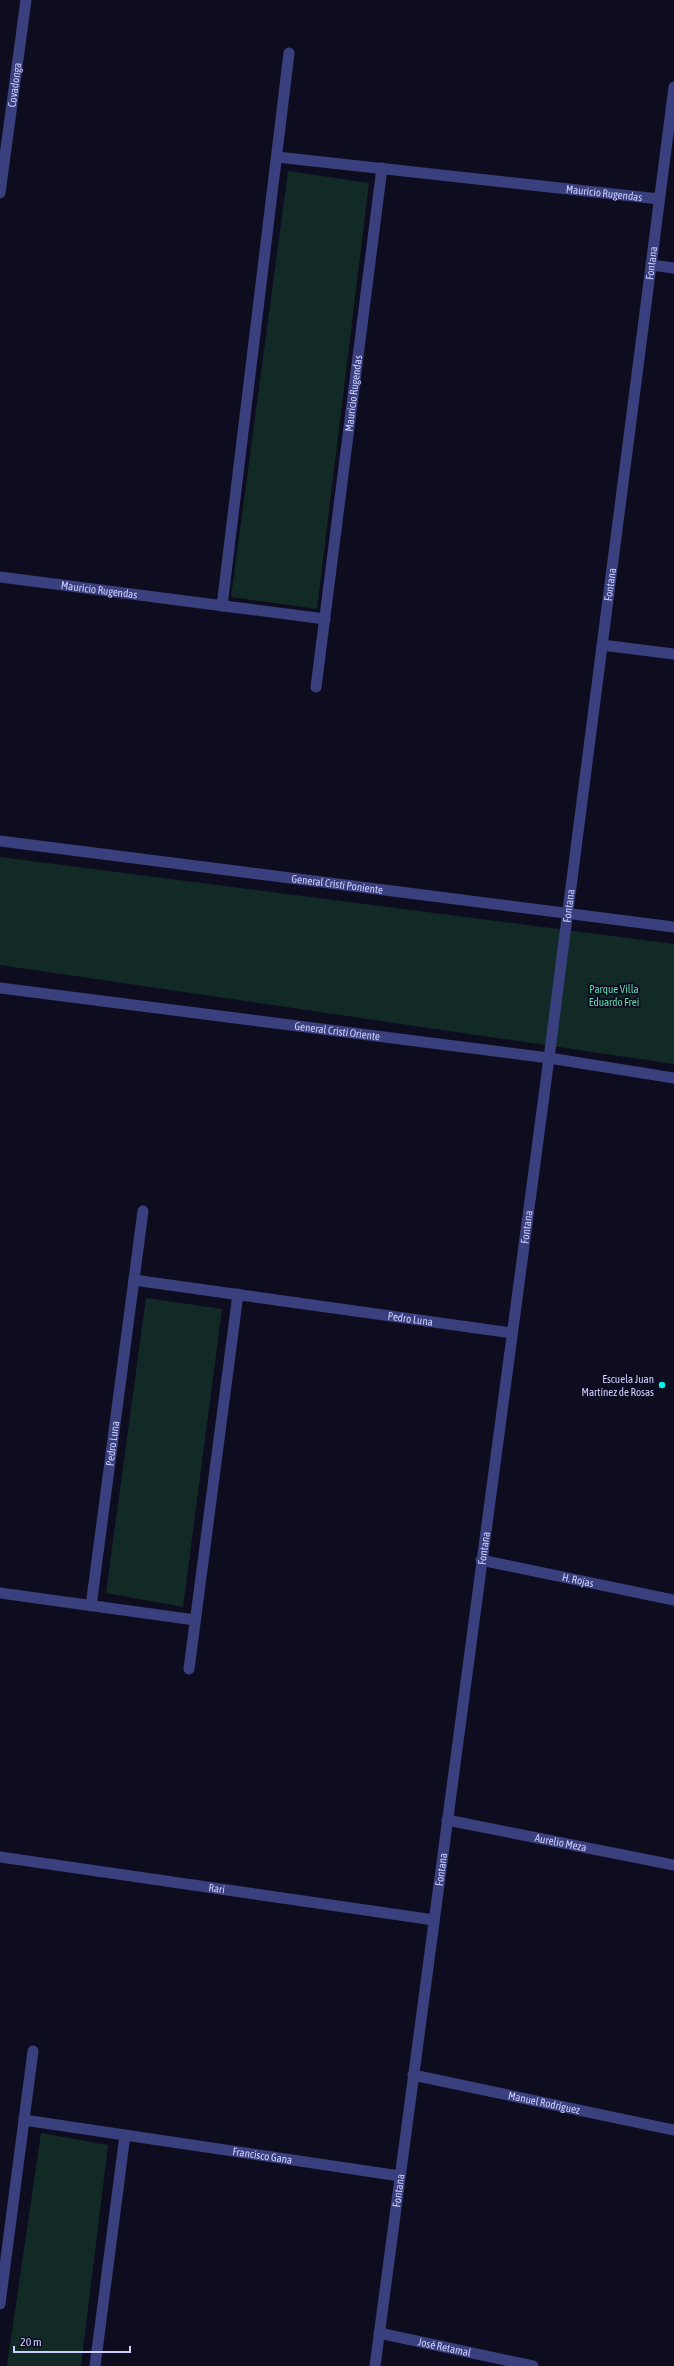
<svg xmlns="http://www.w3.org/2000/svg" width="674" height="2366" font-family="'Asap Condensed',sans-serif">
	<style>
		.green { fill: #112a26 }
		.lines { fill: none; stroke-linecap: round; stroke-linejoin: round }
		.minor { stroke: #3a3f7e; stroke-width: 11 }
		.tertiary { stroke: #3a3f7e; stroke-width: 11 }
		.poi-dot { fill: #07f1ed; stroke: #0e0d20; stroke-width: 1.5 }
		.labels { text-anchor: middle; dominant-baseline: central; stroke-width: 4; stroke-linejoin: round; paint-order: stroke }
		.street-label { font-size: 11px; fill: #cecefe; stroke: #0e0d20 }
		.park-label { font-size: 11px; fill: #5cdbad; stroke: #0e0d20 }
		.poi-label { font-size: 11px; fill: #cecefe; stroke: #0e0d20; text-anchor: end }
	</style>
	<rect width="100%" height="100%" fill="#0e0d20"/>
	<g class="green">
		<path d="M 288,171 L 369,183 L 317,609 L 231,597 Z"/>
		<path d="M 0,857 L 674,944 L 674,1064 L 0,965 Z"/>
		<path d="M 146,1298 L 222,1309 L 183,1607 L 106,1593 Z"/>
		<path d="M 41,2133 L 108,2145 L 81,2366 L 7,2366 Z"/>
	</g>
	<g class="lines">
		<g class="minor">
			<path id="s1" d="M 277,157 L 659,199"/>
			<path id="s2" d="M 0,193 L 26,0"/>
			<path d="M 651,265 L 674,268"/>
			<path id="s3" d="M 0,577 L 325,619"/>
			<path d="M 222,606 L 289,53"/>
			<path d="M 602,645 L 674,654"/>
			<path id="s4" d="M 316,687 L 382,168"/>
			<path id="s5" d="M 0,841 L 674,927"/>
			<path id="s6" d="M 0,988 L 549,1058 L 674,1078"/>
			<path id="s7" d="M 134,1280 L 512,1333"/>
			<path id="s8" d="M 481,1560 L 674,1600"/>
			<path d="M 0,1593 L 195,1620"/>
			<path id="s9" d="M 91,1606 L 143,1211"/>
			<path d="M 189,1669 L 238,1294"/>
			<path id="s10" d="M 447,1820 L 674,1865"/>
			<path id="s11" d="M 0,1857 L 434,1920"/>
			<path id="s12" d="M 413,2075 L 674,2130"/>
			<path id="s13" d="M 24,2120 L 400,2176"/>
			<path d="M 0,2304 L 33,2051"/>
			<path id="s14" d="M 379,2333 L 533,2366"/>
			<path d="M 95,2366 L 125,2135"/>
		</g>
		<path class="tertiary" id="s15" d="M 375,2366 L 549,1058 L 674,87"/>
	</g>
	<circle class="poi-dot" cx="662" cy="1385" r="4"/>
	<g class="labels">
		<g class="street-label">
			<text stroke="none"><textPath href="#s2" startOffset="109">Covadonga</textPath></text>
			<text stroke="none"><textPath href="#s1" startOffset="329">Mauricio Rugendas</textPath></text>
			<text stroke="none"><textPath href="#s15" startOffset="2121">Fontana</textPath></text>
			<text stroke="none"><textPath href="#s4" startOffset="296">Mauricio Rugendas</textPath></text>
			<text stroke="none"><textPath href="#s15" startOffset="1797">Fontana</textPath></text>
			<text stroke="none"><textPath href="#s3" startOffset="100">Mauricio Rugendas</textPath></text>
			<text stroke="none"><textPath href="#s5" startOffset="340">General Cristi Poniente</textPath></text>
			<text stroke="none"><textPath href="#s15" startOffset="1473">Fontana</textPath></text>
			<text stroke="none"><textPath href="#s6" startOffset="340">General Cristi Oriente</textPath></text>
			<text stroke="none"><textPath href="#s15" startOffset="1149">Fontana</textPath></text>
			<text stroke="none"><textPath href="#s7" startOffset="279">Pedro Luna</textPath></text>
			<text stroke="none"><textPath href="#s9" startOffset="164">Pedro Luna</textPath></text>
			<text stroke="none"><textPath href="#s15" startOffset="825">Fontana</textPath></text>
			<text stroke="none"><textPath href="#s8" startOffset="99">H. Rojas</textPath></text>
			<text stroke="none"><textPath href="#s10" startOffset="116">Aurelio Meza</textPath></text>
			<text stroke="none"><textPath href="#s15" startOffset="501">Fontana</textPath></text>
			<text stroke="none"><textPath href="#s11" startOffset="219">Rari</textPath></text>
			<text stroke="none"><textPath href="#s12" startOffset="134">Manuel Rodríguez</textPath></text>
			<text stroke="none"><textPath href="#s13" startOffset="241">Francisco Gana</textPath></text>
			<text stroke="none"><textPath href="#s15" startOffset="177">Fontana</textPath></text>
			<text stroke="none"><textPath href="#s14" startOffset="67">José Retamal</textPath></text>
		</g>
		<g class="park-label">
			<text x="614" y="989">Parque Villa<tspan x="614" dy="13">Eduardo Frei</tspan></text>
		</g>
		<g class="poi-label">
			<text x="654" y="1379">Escuela Juan<tspan x="654" dy="13">Martínez de Rosas</tspan></text>
		</g>
	</g>
	<path d="M14 2346v6h116v-6" fill="none" stroke="#cecefe" stroke-width="2"/>
	<text x="20" y="2346" font-size="12" fill="#cecefe" stroke="#0e0d20" stroke-width="3" paint-order="stroke">20 m</text>
</svg>
